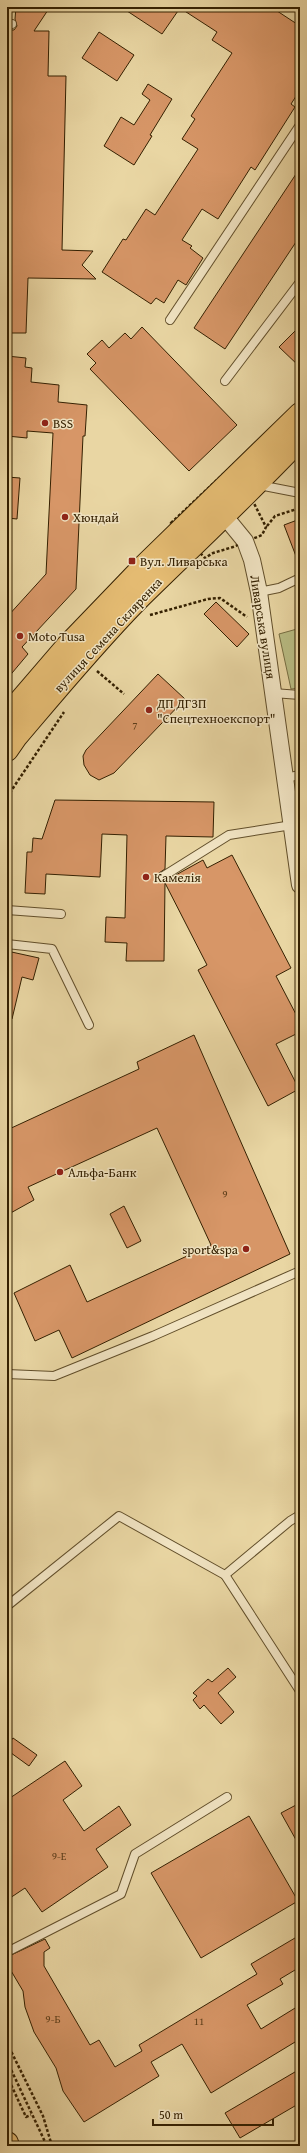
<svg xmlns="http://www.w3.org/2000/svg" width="307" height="2153" font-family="'Gentium Book Plus',serif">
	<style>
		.green { fill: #b9bd84; stroke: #766e42 }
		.building { fill: #d79667; stroke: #342001 }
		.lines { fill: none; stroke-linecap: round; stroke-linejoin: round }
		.service-casing { stroke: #614e2a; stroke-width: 10 }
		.minor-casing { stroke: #614e2a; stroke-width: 18 }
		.primary-casing { stroke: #342001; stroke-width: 24 }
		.path { stroke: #342001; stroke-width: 2.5; stroke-dasharray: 3 2; stroke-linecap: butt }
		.service { stroke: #f1e4c3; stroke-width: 8 }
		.minor { stroke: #f1e4c3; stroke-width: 16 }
		.primary { stroke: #e4bb72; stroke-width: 22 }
		.poi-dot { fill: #8f2418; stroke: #f1e4c3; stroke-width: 1.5 }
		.labels { text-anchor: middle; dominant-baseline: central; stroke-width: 3; stroke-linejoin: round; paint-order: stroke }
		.number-label { font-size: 11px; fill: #5d3e1a }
		.poi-label { font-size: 13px; fill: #342001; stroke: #f1e4c3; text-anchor: start }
		.street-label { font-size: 13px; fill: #342001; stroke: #f1e4c3 }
	</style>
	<rect width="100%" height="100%" fill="#e9d6a3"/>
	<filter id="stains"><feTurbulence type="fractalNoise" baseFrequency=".005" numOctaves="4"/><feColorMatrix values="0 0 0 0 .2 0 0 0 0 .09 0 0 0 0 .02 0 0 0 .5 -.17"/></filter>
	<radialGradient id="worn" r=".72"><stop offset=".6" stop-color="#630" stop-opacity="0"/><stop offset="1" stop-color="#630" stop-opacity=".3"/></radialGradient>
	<path class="green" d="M 297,629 L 300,636 L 300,688 L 291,689 L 279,634 Z"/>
	<g class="building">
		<path d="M 16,7 L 50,7 L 34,31 L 49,31 L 48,76 L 66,76 L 62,250 L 93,251 L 82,265 L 96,279 L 28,278 L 26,333 L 7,333 L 7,30 L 14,30 L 17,26 L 15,19 Z"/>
		<path d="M 121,7 L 271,7 L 300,26 L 300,90 L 291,104 L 295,107 L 255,170 L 251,167 L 218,219 L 202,209 L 182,240 L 192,246 L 190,248 L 203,258 L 186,285 L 178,280 L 164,303 L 156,298 L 151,304 L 102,272 L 123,239 L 126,240 L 146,209 L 155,215 L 198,149 L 182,139 L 195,119 L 191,116 L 232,53 L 212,40 L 217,32 L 180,8 L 162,34 Z"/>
		<path d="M 99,32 L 134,55 L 117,81 L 82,58 Z"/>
		<path d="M 148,84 L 172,99 L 150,135 L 152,136 L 134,165 L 104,146 L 121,117 L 134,125 L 150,100 L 142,94 Z"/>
		<path d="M 300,168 L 300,236 L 225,349 L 194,328 Z"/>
		<path d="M 300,326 L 300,367 L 279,347 Z"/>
		<path d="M 142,327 L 237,425 L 189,471 L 90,369 L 96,363 L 87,354 L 102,340 L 109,348 L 125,333 L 131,339 Z"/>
		<path d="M 7,356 L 26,358 L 25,367 L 32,368 L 31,382 L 59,385 L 58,402 L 87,405 L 85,436 L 83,436 L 76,589 L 22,647 L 28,654 L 7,679 L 7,617 L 46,574 L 53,433 L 27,431 L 27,438 L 7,436 Z"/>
		<path d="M 7,477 L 20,478 L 17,519 L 7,518 Z"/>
		<path d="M 300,519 L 300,564 L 299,564 L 284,525 Z"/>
		<path d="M 216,602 L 249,634 L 237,647 L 204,614 Z"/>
		<path d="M 158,674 L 185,699 L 114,773 L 99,780 L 90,775 L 84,765 L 83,756 L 86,750 Z"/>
		<path d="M 55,800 L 214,802 L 213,837 L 166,836 L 165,869 L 159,873 L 157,878 L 159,882 L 163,882 L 203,860 L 207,868 L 232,855 L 291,968 L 276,976 L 300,1022 L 300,1032 L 276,1044 L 299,1089 L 268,1106 L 198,970 L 207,965 L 165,883 L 164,961 L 126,961 L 127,943 L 105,942 L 106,917 L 125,918 L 127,835 L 102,834 L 100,877 L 46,874 L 45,894 L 25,893 L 27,852 L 32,852 L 33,838 L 42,839 Z"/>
		<path d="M 7,951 L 39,958 L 33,980 L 22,977 L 12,1019 L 7,1018 Z"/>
		<path d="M 194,1035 L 290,1254 L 72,1358 L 59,1330 L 35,1341 L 14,1293 L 70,1265 L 87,1302 L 211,1245 L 157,1128 L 28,1187 L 34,1200 L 7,1215 L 7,1130 L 139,1069 L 137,1062 Z"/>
		<path d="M 124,1206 L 141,1241 L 127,1248 L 110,1214 Z"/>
		<path d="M 228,1668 L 236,1677 L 218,1693 L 234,1712 L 221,1724 L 204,1705 L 200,1709 L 193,1700 L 197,1696 L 193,1693 L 208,1679 L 212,1682 Z"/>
		<path d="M 13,1738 L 37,1755 L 29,1766 L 7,1750 L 7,1746 Z"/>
		<path d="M 65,1761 L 82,1786 L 63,1800 L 84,1831 L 119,1806 L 131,1825 L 96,1849 L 108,1867 L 42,1912 L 25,1888 L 7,1900 L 7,1800 Z"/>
		<path d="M 296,1805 L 300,1812 L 300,1847 L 281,1813 Z"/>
		<path d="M 249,1816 L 298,1901 L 201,1958 L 151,1873 Z"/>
		<path d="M 300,1935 L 300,1967 L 280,1979 L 283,1984 L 247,2005 L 261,2029 L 300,2005 L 300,2039 L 211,2093 L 182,2044 L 151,2062 L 159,2076 L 84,2122 L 63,2091 L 56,2068 L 34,2032 L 25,2007 L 23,1991 L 7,1964 L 7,1957 L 45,1939 L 50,1948 L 44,1952 L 44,1966 L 90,2045 L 99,2040 L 115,2067 L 142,2051 L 139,2045 L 257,1974 L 251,1964 Z"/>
		<path d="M 300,2069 L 300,2103 L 240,2138 L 225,2113 Z"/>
	</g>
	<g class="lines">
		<defs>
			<g id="service">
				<path d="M 7,24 L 12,24"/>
				<path d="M 170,320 L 300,125"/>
				<path d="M 225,381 L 300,282"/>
				<path d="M 259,485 L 300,493"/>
				<path d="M 259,592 L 279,588 L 300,578"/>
				<path d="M 273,693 L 300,695"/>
				<path d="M 285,778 L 300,775"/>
				<path d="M 162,877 L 229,835 L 292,825"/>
				<path d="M 7,910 L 61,914"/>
				<path d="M 7,944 L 52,949 L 89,1025"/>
				<path d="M 7,1374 L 54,1376 L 153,1336 L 300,1271"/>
				<path d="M 225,1575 L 300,1691"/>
				<path d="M 7,1606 L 119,1516 L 225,1575 L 290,1521 L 300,1515"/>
				<path d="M 7,1952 L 121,1894 L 135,1854 L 227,1797"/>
			</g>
			<path id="minor" d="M 218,508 L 245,541 L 252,560 L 259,592 L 300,885"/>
			<g id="primary">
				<path d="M 7,716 L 68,645 L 143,567 L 300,414"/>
				<path d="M 7,750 L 16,737 C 55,691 94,644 136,601 C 191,547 247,495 300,439"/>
				<path d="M 7,2143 L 8,2146"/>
			</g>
		</defs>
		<use href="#service" class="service-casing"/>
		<use href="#minor" class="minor-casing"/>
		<use href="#primary" class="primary-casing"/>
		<g class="path">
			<path d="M 234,464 L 266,527 L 262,535 L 233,547 L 213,553 L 205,558 L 171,523 Z"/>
			<path d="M 267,526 L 275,516 L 300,508"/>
			<path d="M 150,615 L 208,599 L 220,598 L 247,617"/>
			<path d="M 97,671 L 124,694"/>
			<path d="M 7,797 L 64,712"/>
			<path d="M 7,2043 L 43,2116 L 52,2146"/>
			<path d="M 7,2061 L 47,2146"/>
			<path d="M 7,2076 L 26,2117 L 31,2115"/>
		</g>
		<use href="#service" class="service"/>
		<use href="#minor" class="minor"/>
		<use href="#primary" class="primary"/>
	</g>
	<g class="poi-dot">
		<circle cx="45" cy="423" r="4"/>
		<circle cx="65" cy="517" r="4"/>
		<rect x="128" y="557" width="8" height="8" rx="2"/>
		<circle cx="20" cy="636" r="4"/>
		<circle cx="149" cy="710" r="4"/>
		<circle cx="146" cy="877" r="4"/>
		<circle cx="60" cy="1172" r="4"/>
		<circle cx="246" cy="1249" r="4"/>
	</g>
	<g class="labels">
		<g class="number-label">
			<text x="135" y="725">7</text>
			<text x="225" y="1194">9</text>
			<text x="59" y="1856">9-Е</text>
			<text x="53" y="2019">9-Б</text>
			<text x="199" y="2021">11</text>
		</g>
		<g class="poi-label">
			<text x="53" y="423">BSS</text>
			<text x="73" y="517">Хюндай</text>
			<text x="140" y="561">Вул. Ливарська</text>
			<text x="28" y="636">Moto Tusa</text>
			<text x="157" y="703">ДП ДГЗП<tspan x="157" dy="15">"Спецтехноекспорт"</tspan></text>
			<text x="154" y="877">Камелія</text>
			<text x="68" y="1172">Альфа-Банк</text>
			<text x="238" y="1249" text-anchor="end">sport&amp;spa</text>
		</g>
		<g class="street-label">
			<text transform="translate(263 627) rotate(81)">Ливарська вулиця</text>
			<text transform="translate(108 635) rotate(-47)">вулиця Семена Скляренка</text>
		</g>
	</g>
	<rect width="307" height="2153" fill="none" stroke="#e9d6a3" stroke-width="24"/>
	<rect x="8" y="8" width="291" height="2137" fill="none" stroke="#342001" stroke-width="2"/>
	<rect x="12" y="12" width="283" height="2129" fill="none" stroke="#342001"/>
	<path d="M153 2119v6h120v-6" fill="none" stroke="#342001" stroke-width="2"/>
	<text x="159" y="2119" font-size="12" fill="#342001" stroke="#f1e4c3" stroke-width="3" paint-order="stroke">50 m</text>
	<rect width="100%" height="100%" filter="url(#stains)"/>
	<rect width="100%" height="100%" fill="url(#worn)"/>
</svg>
